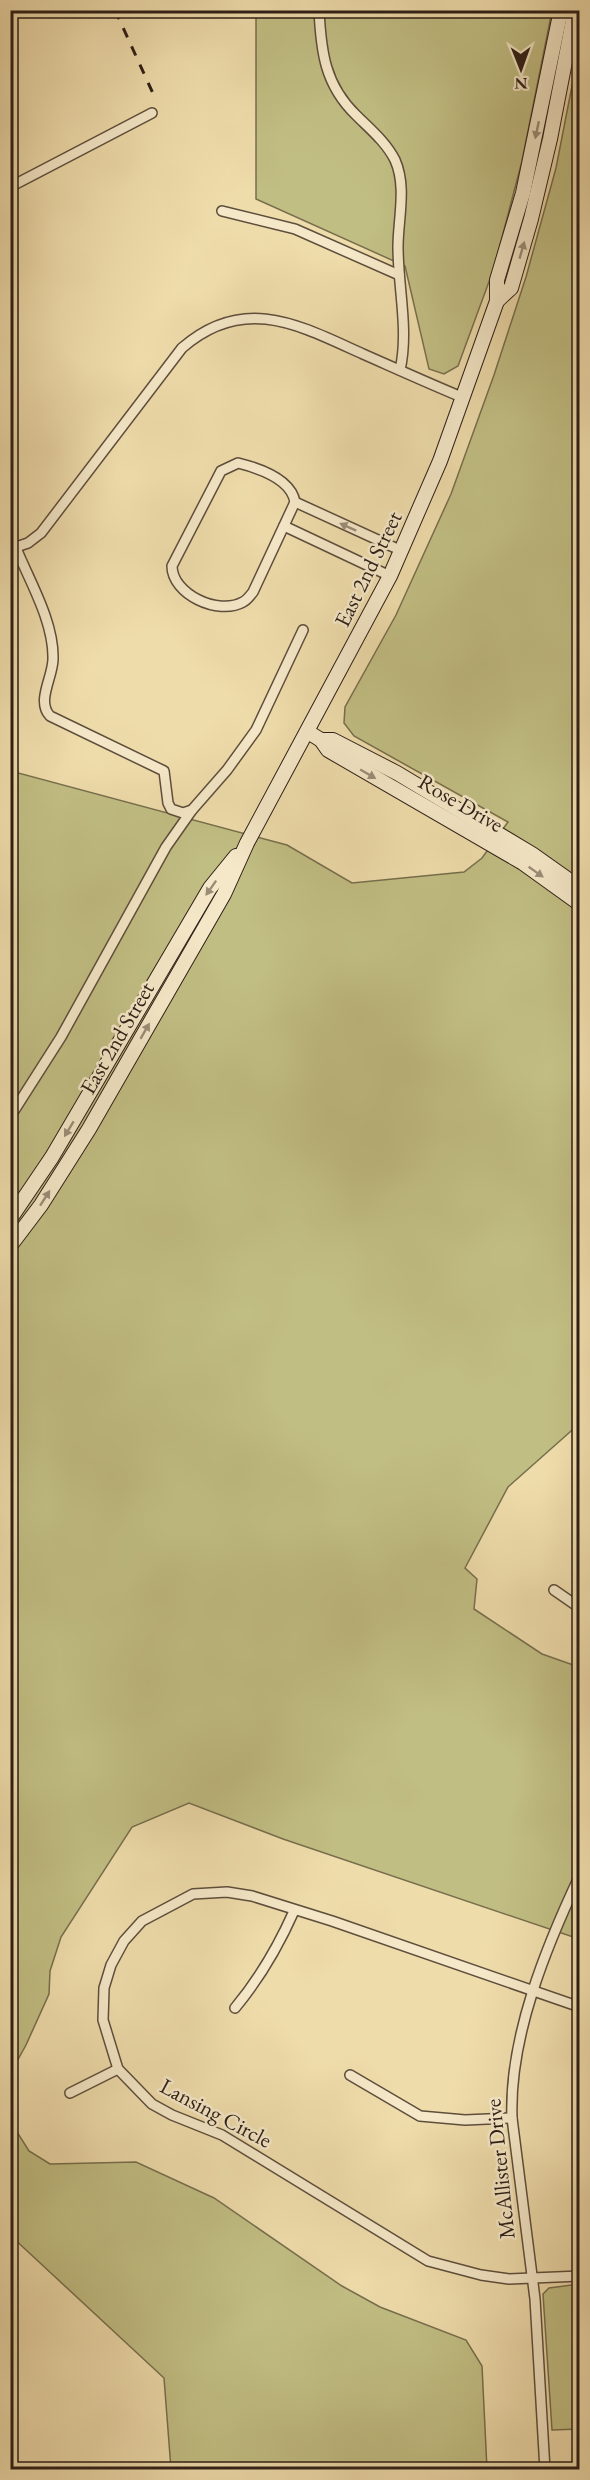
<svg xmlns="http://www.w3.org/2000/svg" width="590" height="2480" font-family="'EB Garamond',serif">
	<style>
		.green { fill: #c1be83; stroke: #776e4d; stroke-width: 1.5 }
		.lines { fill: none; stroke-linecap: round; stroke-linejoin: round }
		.street-casing { stroke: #5e4e3c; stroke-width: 12 }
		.secondary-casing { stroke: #2d1e17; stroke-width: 16 }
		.street { stroke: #f5e8c8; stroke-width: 9 }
		.secondary { stroke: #f5e8c8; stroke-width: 14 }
		.rail { stroke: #2d1e17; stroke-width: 3; stroke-dasharray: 10 10; stroke-linecap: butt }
		.oneway { fill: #9b8d78 }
		.labels { text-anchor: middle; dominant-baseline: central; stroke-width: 5; stroke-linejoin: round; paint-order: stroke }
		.street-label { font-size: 22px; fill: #2d1e17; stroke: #f5e8c8 }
	</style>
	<rect width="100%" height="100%" fill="#efdcab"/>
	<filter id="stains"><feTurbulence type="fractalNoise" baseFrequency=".00333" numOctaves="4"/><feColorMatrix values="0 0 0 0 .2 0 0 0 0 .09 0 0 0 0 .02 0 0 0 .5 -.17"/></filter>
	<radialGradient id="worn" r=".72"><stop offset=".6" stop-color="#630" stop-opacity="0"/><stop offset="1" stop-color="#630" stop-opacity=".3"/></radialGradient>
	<g class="green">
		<path d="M 256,11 L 552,11 L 522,161 L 494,268 L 458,366 L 444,374 L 429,369 L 405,266 L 256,199 Z"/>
		<path d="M 579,50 L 579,1424 L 508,1487 L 465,1568 L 477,1579 L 474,1609 L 542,1654 L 579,1667 L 579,1939 L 283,1839 L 189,1803 L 132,1827 L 61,1937 L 50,1971 L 49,1994 L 26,2045 L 11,2072 L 10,741 L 18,773 L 287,845 L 352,883 L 464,872 L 482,858 L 508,822 L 354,736 L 344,723 L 345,707 L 396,615 L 451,494 L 494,375 L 526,277 L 556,168 Z"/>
		<path d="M 10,2103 L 17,2132 L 29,2151 L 50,2164 L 136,2162 L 214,2198 L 342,2286 L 380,2307 L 466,2340 L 482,2366 L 487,2469 L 171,2469 L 164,2378 L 11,2236 Z"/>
		<path d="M 579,2284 L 579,2429 L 552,2430 L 543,2294 L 549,2288 Z"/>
	</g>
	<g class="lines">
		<defs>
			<g id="street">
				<path d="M 319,10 C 321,52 325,85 356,115 C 370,129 386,142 395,160 C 407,187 398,219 398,247 C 398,288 409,330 400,370"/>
				<path d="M 10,187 L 152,113"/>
				<path d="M 222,211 L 295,229 L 399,275"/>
				<path d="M 238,463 C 258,468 291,479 295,502 L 253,592 C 250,596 247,600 243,602 C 218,616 172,594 172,566 L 221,471 Z"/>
				<path d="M 295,502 L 402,551"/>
				<path d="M 284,526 L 390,576"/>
				<path d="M 16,548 C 30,582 54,622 53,659 C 53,677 36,701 50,716 L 164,771 L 168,803 L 171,809 L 183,813 L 192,810"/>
				<path d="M 10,549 L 28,543 L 41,533 L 182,348 C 244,294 299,325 363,354 C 397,369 430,384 464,398"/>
				<path d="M 10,1117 L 61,1037 L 166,847 L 192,810 L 227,770 L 256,730 L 303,630"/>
				<path d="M 554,1590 L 580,1608"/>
				<path d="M 580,2007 L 332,1921 L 252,1896 L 227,1892 L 193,1894 L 142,1921 L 124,1941 L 111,1965 L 104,1988 L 103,2020 L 118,2069 L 152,2104 L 172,2115 L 222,2135 L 428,2261 L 481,2275 L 509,2279 L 580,2276"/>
				<path d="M 235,2008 C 260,1978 278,1947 294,1911"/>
				<path d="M 350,2075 L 420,2116 L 465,2120 L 512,2118"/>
				<path d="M 70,2093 L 118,2069"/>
				<path d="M 545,2470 L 535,2299 L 512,2118 C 509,2037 546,1947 580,1875"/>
			</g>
			<g id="secondary">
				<path d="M 497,301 L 511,288 L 531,219 L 550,139 L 575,10"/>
				<path d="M 308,732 L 321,740 L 328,750 L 523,863 L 580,904"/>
				<path d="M 321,740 L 333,740 L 397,773 L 532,854 L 580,888"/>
				<path d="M 10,1219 L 52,1157 L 210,888 L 236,856"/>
				<path d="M 10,1246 L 41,1205 L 89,1129 L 224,894 L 247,843 L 390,576 L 440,461 L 497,301 L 497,280 L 523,193 L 561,10"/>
			</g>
		</defs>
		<use href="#street" class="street-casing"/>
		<use href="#secondary" class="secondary-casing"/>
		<use href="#street" class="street"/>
		<use href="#secondary" class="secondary"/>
		<g class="rail">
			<path d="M 101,10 L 103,13"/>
			<path d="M 115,10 L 156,100"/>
		</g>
	</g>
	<defs><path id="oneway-solid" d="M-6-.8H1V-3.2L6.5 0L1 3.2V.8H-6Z" transform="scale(1.5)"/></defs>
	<g class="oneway">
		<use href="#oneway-solid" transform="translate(537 130) rotate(102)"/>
		<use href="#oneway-solid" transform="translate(522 250) rotate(-74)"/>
		<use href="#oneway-solid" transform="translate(348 527) rotate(-156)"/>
		<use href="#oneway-solid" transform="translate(368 774) rotate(30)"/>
		<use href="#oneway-solid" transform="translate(536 872) rotate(35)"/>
		<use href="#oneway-solid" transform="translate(211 888) rotate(125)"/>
		<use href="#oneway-solid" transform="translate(145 1031) rotate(-60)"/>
		<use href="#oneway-solid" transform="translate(69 1129) rotate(121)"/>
		<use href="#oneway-solid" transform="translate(45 1198) rotate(-57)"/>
	</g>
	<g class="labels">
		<g class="street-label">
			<text transform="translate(368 569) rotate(-64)">East 2nd Street</text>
			<text transform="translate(461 803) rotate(30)">Rose Drive</text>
			<text transform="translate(117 1038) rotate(-60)">East 2nd Street</text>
			<text transform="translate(216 2113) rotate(28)">Lansing Circle</text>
			<text transform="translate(500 2169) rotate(-96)">McAllister Drive</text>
		</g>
	</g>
	<rect width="590" height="2480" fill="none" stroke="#efdcab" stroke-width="36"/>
	<rect x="12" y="12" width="566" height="2456" fill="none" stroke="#2d1e17" stroke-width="3"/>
	<rect x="18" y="18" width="554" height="2444" fill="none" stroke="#2d1e17" stroke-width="1.5"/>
	<g transform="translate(521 69) rotate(179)" stroke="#f5e8c8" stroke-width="4.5" paint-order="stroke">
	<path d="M0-4.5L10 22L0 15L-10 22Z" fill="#2d1e17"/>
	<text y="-9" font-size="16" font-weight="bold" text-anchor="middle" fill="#2d1e17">N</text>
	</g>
	<rect width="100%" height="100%" filter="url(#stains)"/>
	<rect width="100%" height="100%" fill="url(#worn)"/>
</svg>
